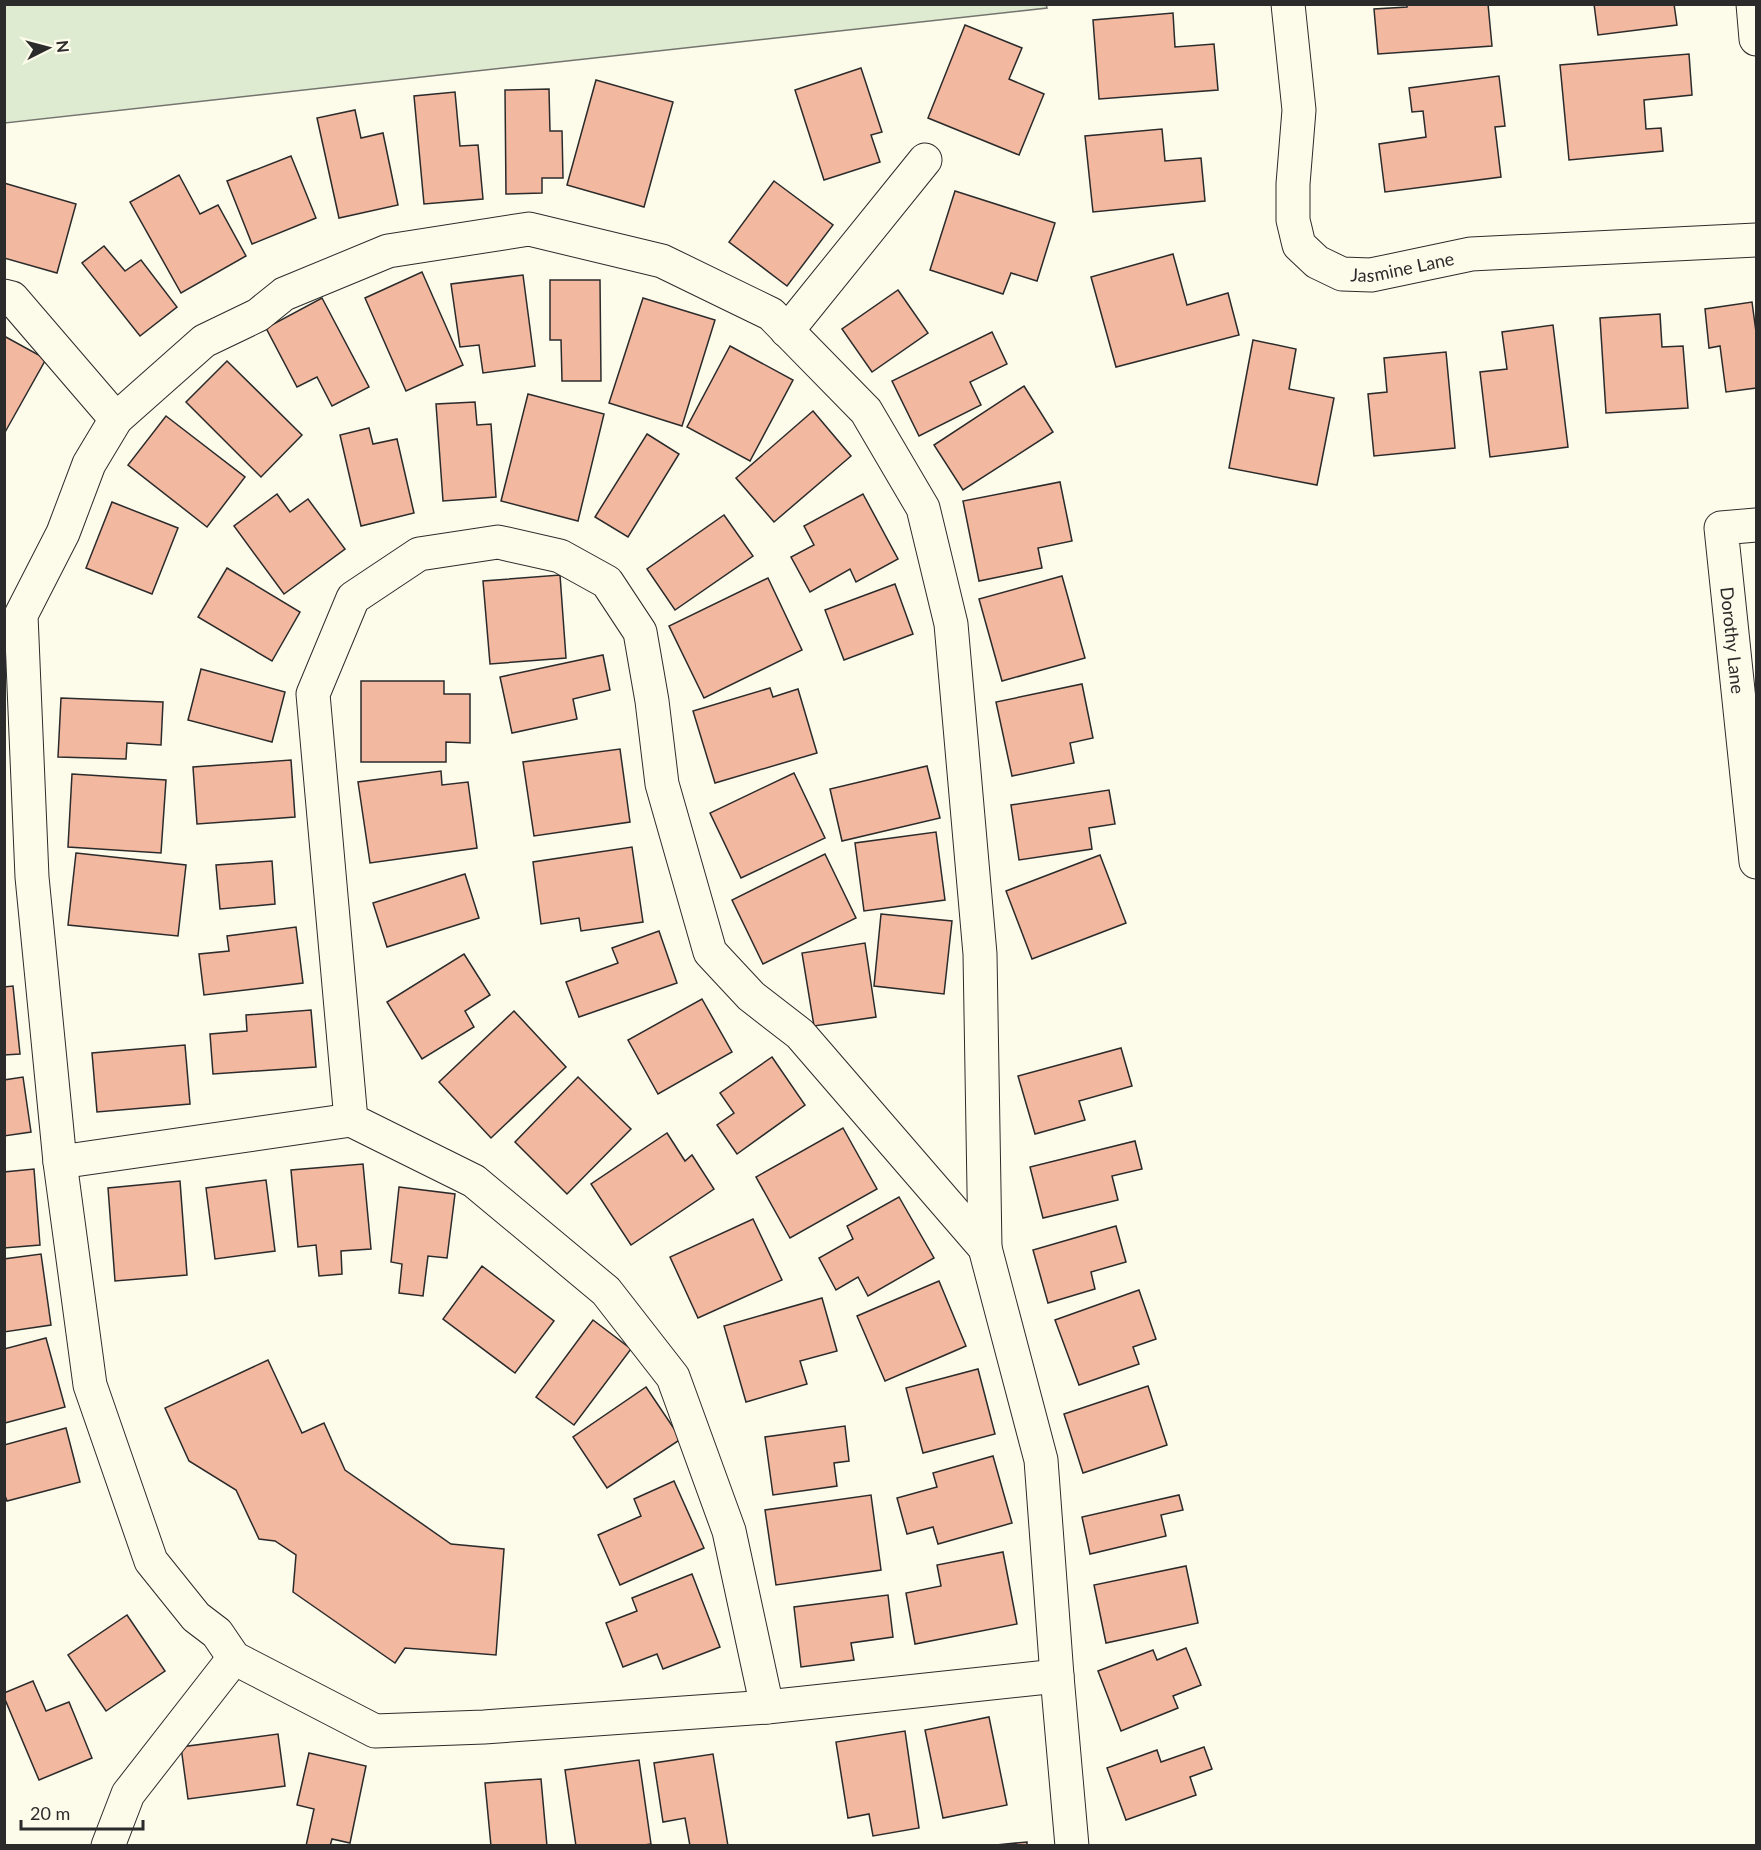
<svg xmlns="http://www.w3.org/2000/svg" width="1761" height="1850" font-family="Lato,sans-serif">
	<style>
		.green { fill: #deebd1; stroke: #74746e; stroke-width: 1.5 }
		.building { fill: #f2b8a0; stroke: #2b2b2b; stroke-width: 1.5 }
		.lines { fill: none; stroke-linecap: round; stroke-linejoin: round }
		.minor-casing { stroke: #2b2b2b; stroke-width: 35 }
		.minor { stroke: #fdfbea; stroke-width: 33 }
		.labels { text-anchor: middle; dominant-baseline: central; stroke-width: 4.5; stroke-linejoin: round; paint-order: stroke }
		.street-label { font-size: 18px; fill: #2b2b2b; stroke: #fdfbea }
	</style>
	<rect width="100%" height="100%" fill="#fdfbea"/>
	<path class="green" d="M 1046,4 L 1047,8 L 5,123 L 5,5 Z"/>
	<g class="building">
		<path d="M 1407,4 L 1488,4 L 1492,46 L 1378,54 L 1374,9 L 1407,7 Z"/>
		<path d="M 1594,4 L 1674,4 L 1677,25 L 1598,35 Z"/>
		<path d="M 1173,13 L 1175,47 L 1214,44 L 1218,90 L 1099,99 L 1093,20 Z"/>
		<path d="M 965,25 L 1022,48 L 1009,79 L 1044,94 L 1019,155 L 928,118 Z"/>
		<path d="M 1689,54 L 1692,95 L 1644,100 L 1646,129 L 1661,128 L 1663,151 L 1569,160 L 1560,65 Z"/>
		<path d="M 861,68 L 882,132 L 871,135 L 880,162 L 824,180 L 795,90 Z"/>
		<path d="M 1499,76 L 1505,126 L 1495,127 L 1501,177 L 1385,192 L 1379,144 L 1426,137 L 1423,111 L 1412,112 L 1409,88 Z"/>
		<path d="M 596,80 L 673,102 L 644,207 L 567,185 Z"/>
		<path d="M 549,89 L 550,131 L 562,131 L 563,178 L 542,178 L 542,193 L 506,194 L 505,90 Z"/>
		<path d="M 455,92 L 460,146 L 478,145 L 483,199 L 424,204 L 414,96 Z"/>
		<path d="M 355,110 L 361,138 L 383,133 L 398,205 L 339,218 L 317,118 Z"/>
		<path d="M 1162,129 L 1165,161 L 1201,158 L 1205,201 L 1093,212 L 1085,136 Z"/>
		<path d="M 291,156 L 316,218 L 252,244 L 227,181 Z"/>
		<path d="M 179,175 L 200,214 L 218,205 L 246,256 L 181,293 L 130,202 Z"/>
		<path d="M 774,181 L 833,225 L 787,286 L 729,242 Z"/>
		<path d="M 4,183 L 76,204 L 57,273 L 4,258 Z"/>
		<path d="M 955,191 L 1055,223 L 1037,281 L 1011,273 L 1003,294 L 930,270 Z"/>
		<path d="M 104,246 L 125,271 L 141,260 L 177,307 L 140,336 L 82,263 Z"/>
		<path d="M 1173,254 L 1187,305 L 1228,293 L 1239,335 L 1116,367 L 1091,277 Z"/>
		<path d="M 422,272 L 463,365 L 406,391 L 365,298 Z"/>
		<path d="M 523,275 L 535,366 L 483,373 L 479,345 L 460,347 L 451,284 Z"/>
		<path d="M 550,280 L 600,280 L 601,381 L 562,381 L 561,340 L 550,340 Z"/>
		<path d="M 898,290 L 928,333 L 872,372 L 842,329 Z"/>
		<path d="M 322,298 L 369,387 L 332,406 L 317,377 L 297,387 L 266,328 Z"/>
		<path d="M 643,298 L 715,320 L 682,426 L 609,403 Z"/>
		<path d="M 1752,302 L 1756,332 L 1756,388 L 1726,392 L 1720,346 L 1709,348 L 1705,309 Z"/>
		<path d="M 1660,314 L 1662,347 L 1683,346 L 1688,408 L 1606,413 L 1600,318 Z"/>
		<path d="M 1553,325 L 1568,447 L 1490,457 L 1480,372 L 1507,369 L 1502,332 Z"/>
		<path d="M 992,332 L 1007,364 L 970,382 L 981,405 L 919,436 L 892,381 Z"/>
		<path d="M 4,336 L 46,359 L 4,434 Z"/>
		<path d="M 1253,340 L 1296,349 L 1289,389 L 1334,398 L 1317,485 L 1229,468 Z"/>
		<path d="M 730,346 L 793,380 L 750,461 L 687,427 Z"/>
		<path d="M 1446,352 L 1455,448 L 1374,456 L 1368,394 L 1387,392 L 1384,358 Z"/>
		<path d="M 227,361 L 302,435 L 261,477 L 186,402 Z"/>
		<path d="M 1024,386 L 1053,432 L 963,490 L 934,445 Z"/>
		<path d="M 528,394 L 604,414 L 578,521 L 501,501 Z"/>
		<path d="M 475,402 L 477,425 L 491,424 L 496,497 L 443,501 L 436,404 Z"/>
		<path d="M 813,411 L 851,456 L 774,522 L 736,478 Z"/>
		<path d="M 166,416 L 245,477 L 207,527 L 128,465 Z"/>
		<path d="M 369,428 L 373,444 L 397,439 L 414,513 L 361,526 L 340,435 Z"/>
		<path d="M 647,434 L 679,454 L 628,537 L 595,517 Z"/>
		<path d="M 1060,482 L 1072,541 L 1038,548 L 1042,568 L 979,581 L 963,501 Z"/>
		<path d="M 277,494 L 290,512 L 308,499 L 345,549 L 284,594 L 234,526 Z"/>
		<path d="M 863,494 L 898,559 L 856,582 L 850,569 L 810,592 L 791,557 L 814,545 L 804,526 Z"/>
		<path d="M 112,502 L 178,528 L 152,594 L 86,568 Z"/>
		<path d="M 724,515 L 753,556 L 675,610 L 647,569 Z"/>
		<path d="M 227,568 L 300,612 L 272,661 L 198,617 Z"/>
		<path d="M 560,575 L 566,658 L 490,664 L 483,581 Z"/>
		<path d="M 1062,576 L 1085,658 L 1002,681 L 979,599 Z"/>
		<path d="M 768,578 L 802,650 L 704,698 L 669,626 Z"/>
		<path d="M 895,584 L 913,634 L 844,660 L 825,610 Z"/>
		<path d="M 603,655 L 610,690 L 573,699 L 577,719 L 512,733 L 500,677 Z"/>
		<path d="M 201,669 L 285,692 L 272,742 L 188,720 Z"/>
		<path d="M 361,681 L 444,681 L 444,694 L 470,694 L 470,743 L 446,742 L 446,762 L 361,762 Z"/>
		<path d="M 1082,684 L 1093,738 L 1070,743 L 1074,763 L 1012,776 L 996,702 Z"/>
		<path d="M 770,688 L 773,697 L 798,689 L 817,753 L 715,783 L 693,711 Z"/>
		<path d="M 61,698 L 163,702 L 161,745 L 127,743 L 126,759 L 58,757 Z"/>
		<path d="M 620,749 L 630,822 L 534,836 L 523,762 Z"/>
		<path d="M 291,760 L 295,817 L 197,824 L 193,767 Z"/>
		<path d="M 927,766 L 940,818 L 842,841 L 830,789 Z"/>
		<path d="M 441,771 L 442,785 L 468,782 L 477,848 L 370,863 L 358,782 Z"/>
		<path d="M 794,773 L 825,838 L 741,878 L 710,813 Z"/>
		<path d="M 72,774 L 166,780 L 161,853 L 68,847 Z"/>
		<path d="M 1109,790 L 1115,824 L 1089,828 L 1092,849 L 1019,860 L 1011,805 Z"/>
		<path d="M 936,832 L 945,900 L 864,911 L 855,843 Z"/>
		<path d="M 632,847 L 643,922 L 581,931 L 579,918 L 541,924 L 533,862 Z"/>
		<path d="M 76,853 L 186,865 L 178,936 L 68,925 Z"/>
		<path d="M 825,854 L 856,918 L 763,964 L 732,900 Z"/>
		<path d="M 1100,855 L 1126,923 L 1032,959 L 1006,891 Z"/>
		<path d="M 272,861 L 275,904 L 220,909 L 216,865 Z"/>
		<path d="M 465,874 L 479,918 L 387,947 L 373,903 Z"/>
		<path d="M 881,914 L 952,921 L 944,994 L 874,986 Z"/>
		<path d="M 296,927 L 303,983 L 204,995 L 199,954 L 229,951 L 227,936 Z"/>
		<path d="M 659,931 L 677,983 L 579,1017 L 566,982 L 618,963 L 612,948 Z"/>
		<path d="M 865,943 L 876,1017 L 814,1026 L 802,953 Z"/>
		<path d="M 464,954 L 490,995 L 465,1011 L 474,1027 L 422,1059 L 387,1002 Z"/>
		<path d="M 13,986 L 20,1054 L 4,1055 L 4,987 Z"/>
		<path d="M 702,999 L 732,1052 L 658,1094 L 628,1040 Z"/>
		<path d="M 311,1010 L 316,1067 L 213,1074 L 210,1034 L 247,1031 L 246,1015 Z"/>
		<path d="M 514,1011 L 566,1067 L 491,1138 L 439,1082 Z"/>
		<path d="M 185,1045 L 190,1104 L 97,1112 L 92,1053 Z"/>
		<path d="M 1121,1048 L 1132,1086 L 1079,1101 L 1085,1120 L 1035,1134 L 1018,1076 Z"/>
		<path d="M 772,1057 L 805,1105 L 737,1154 L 717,1125 L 734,1113 L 720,1093 Z"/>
		<path d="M 23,1077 L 31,1132 L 4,1136 L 4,1080 Z"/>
		<path d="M 578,1077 L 631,1129 L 567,1194 L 515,1142 Z"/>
		<path d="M 843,1128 L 877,1189 L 790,1238 L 756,1177 Z"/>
		<path d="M 667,1133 L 685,1161 L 692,1155 L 714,1189 L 631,1245 L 591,1184 Z"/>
		<path d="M 1135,1141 L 1142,1169 L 1112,1176 L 1118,1200 L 1043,1218 L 1030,1167 Z"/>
		<path d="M 363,1164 L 371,1249 L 341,1251 L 342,1274 L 319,1276 L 316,1245 L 298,1247 L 291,1170 Z"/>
		<path d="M 34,1169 L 40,1245 L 4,1248 L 4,1172 Z"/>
		<path d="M 266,1180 L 275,1251 L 215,1259 L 206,1188 Z"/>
		<path d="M 180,1181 L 187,1275 L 115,1281 L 108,1188 Z"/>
		<path d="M 399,1187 L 455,1194 L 447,1258 L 428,1256 L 423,1296 L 399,1293 L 402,1264 L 391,1262 Z"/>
		<path d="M 899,1197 L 934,1258 L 868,1296 L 858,1277 L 836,1290 L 819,1258 L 853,1239 L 847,1226 Z"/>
		<path d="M 753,1219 L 782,1280 L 698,1318 L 670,1257 Z"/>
		<path d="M 1116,1226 L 1126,1262 L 1091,1272 L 1095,1289 L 1048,1303 L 1033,1250 Z"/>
		<path d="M 41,1254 L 51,1325 L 4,1332 L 4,1259 Z"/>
		<path d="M 482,1266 L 554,1321 L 515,1373 L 443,1319 Z"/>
		<path d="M 939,1281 L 966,1346 L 885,1381 L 857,1316 Z"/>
		<path d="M 1139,1290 L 1156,1339 L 1133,1347 L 1139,1364 L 1079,1385 L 1055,1320 Z"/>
		<path d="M 822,1298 L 837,1351 L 800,1361 L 807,1384 L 746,1402 L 724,1326 Z"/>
		<path d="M 593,1320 L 631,1349 L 574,1425 L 536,1397 Z"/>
		<path d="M 46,1338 L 65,1407 L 5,1423 L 4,1349 Z"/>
		<path d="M 268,1360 L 302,1433 L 324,1423 L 345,1470 L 451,1544 L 504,1549 L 496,1655 L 405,1648 L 395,1663 L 293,1592 L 296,1555 L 275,1541 L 259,1539 L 236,1490 L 189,1461 L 165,1408 Z"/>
		<path d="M 978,1369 L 995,1434 L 923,1453 L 906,1388 Z"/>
		<path d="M 1148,1386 L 1167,1445 L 1083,1473 L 1064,1414 Z"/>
		<path d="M 646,1387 L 681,1439 L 607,1488 L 573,1437 Z"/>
		<path d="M 845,1426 L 849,1461 L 834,1463 L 837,1486 L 773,1495 L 765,1437 Z"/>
		<path d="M 66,1428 L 80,1482 L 7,1501 L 4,1493 L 4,1445 Z"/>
		<path d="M 993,1456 L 1012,1523 L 938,1544 L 933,1527 L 907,1534 L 897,1498 L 937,1487 L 933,1473 Z"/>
		<path d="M 674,1481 L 704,1548 L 620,1585 L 598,1535 L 641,1516 L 634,1499 Z"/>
		<path d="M 871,1495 L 881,1570 L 776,1585 L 765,1510 Z"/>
		<path d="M 1179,1495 L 1183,1510 L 1161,1515 L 1166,1536 L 1090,1554 L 1082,1517 Z"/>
		<path d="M 1003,1552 L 1017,1624 L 915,1644 L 906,1593 L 941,1586 L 937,1565 Z"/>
		<path d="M 1186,1566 L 1198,1623 L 1106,1643 L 1094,1585 Z"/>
		<path d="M 692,1574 L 720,1647 L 663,1669 L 657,1654 L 623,1667 L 606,1623 L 637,1611 L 632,1598 Z"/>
		<path d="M 888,1595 L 893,1637 L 851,1643 L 854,1660 L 801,1667 L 794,1607 Z"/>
		<path d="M 127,1615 L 165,1671 L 106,1711 L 68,1655 Z"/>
		<path d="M 1186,1648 L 1201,1685 L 1173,1696 L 1178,1708 L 1121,1731 L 1098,1671 L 1153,1650 L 1157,1660 Z"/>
		<path d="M 33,1681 L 46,1711 L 69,1702 L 92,1758 L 39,1780 L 4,1697 L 4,1693 Z"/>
		<path d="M 989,1717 L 1007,1805 L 943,1818 L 925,1730 Z"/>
		<path d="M 905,1731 L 919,1828 L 873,1836 L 869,1814 L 848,1818 L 836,1742 Z"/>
		<path d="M 278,1734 L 285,1786 L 188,1799 L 181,1747 Z"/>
		<path d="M 1204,1747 L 1212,1769 L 1190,1777 L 1196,1795 L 1126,1820 L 1107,1768 L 1157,1750 L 1161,1762 Z"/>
		<path d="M 309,1753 L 366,1766 L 350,1843 L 332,1839 L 330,1846 L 306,1846 L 314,1809 L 297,1805 Z"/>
		<path d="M 713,1754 L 728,1846 L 690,1846 L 685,1818 L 663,1822 L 654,1763 Z"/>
		<path d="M 639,1760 L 651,1844 L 638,1846 L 576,1846 L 565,1770 Z"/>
		<path d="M 541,1779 L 547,1846 L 491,1846 L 485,1783 Z"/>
		<path d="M 1027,1842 L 1027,1846 L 986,1846 Z"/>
	</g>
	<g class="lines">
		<defs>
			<g id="minor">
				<path id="s1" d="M 1288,4 L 1299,110 L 1293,184 L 1293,220 L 1299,245 L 1317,262 L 1342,274 L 1371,275 L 1471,254 L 1756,240"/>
				<path d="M 1753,4 L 1756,39"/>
				<path d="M 4,296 L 12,298 L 116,419"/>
				<path d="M 787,331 L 925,160"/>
				<path id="s2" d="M 1756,525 L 1721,528 L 1756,862"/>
				<path d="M 60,1162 L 351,1120"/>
				<path d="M 985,1248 L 980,954 L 951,624 L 923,508 L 866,411 L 771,314 L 662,261 L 529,229 L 388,251 L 284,294 L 258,315 L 204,341 L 116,419 L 89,464 L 63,533 L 21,615 L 32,877 L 60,1162 L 90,1385 L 151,1561 L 196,1617 L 217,1633 L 234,1658 L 375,1731 L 484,1727 L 767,1707 L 1057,1676"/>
				<path d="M 767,1707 L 729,1531 L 673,1377 L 606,1291 L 474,1181 L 351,1120 L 313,694 L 353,598 L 419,554 L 498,542 L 560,556 L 607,582 L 640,632 L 652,701 L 662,784 L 710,952 L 751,996 L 800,1034 L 985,1248 L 1041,1460 L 1057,1676 L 1072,1846"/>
				<path d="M 108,1846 L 128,1794 L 234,1658"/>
			</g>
		</defs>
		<use href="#minor" class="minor-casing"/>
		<use href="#minor" class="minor"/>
	</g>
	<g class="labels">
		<g class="street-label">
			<text stroke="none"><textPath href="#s1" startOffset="356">Jasmine Lane</textPath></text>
			<text stroke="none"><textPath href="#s2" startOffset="148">Dorothy Lane</textPath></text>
		</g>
	</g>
	<rect width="1761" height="1850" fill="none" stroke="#2b2b2b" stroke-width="12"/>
	<g transform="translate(48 48) rotate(84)" stroke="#fdfbea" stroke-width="4.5" paint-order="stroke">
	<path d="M0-4.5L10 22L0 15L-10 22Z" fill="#2b2b2b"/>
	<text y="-9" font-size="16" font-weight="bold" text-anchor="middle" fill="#2b2b2b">N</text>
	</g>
	<path d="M21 1820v9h122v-9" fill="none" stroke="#2b2b2b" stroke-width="3"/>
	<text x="30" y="1820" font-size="18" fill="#2b2b2b" stroke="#fdfbea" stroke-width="4.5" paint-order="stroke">20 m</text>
</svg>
